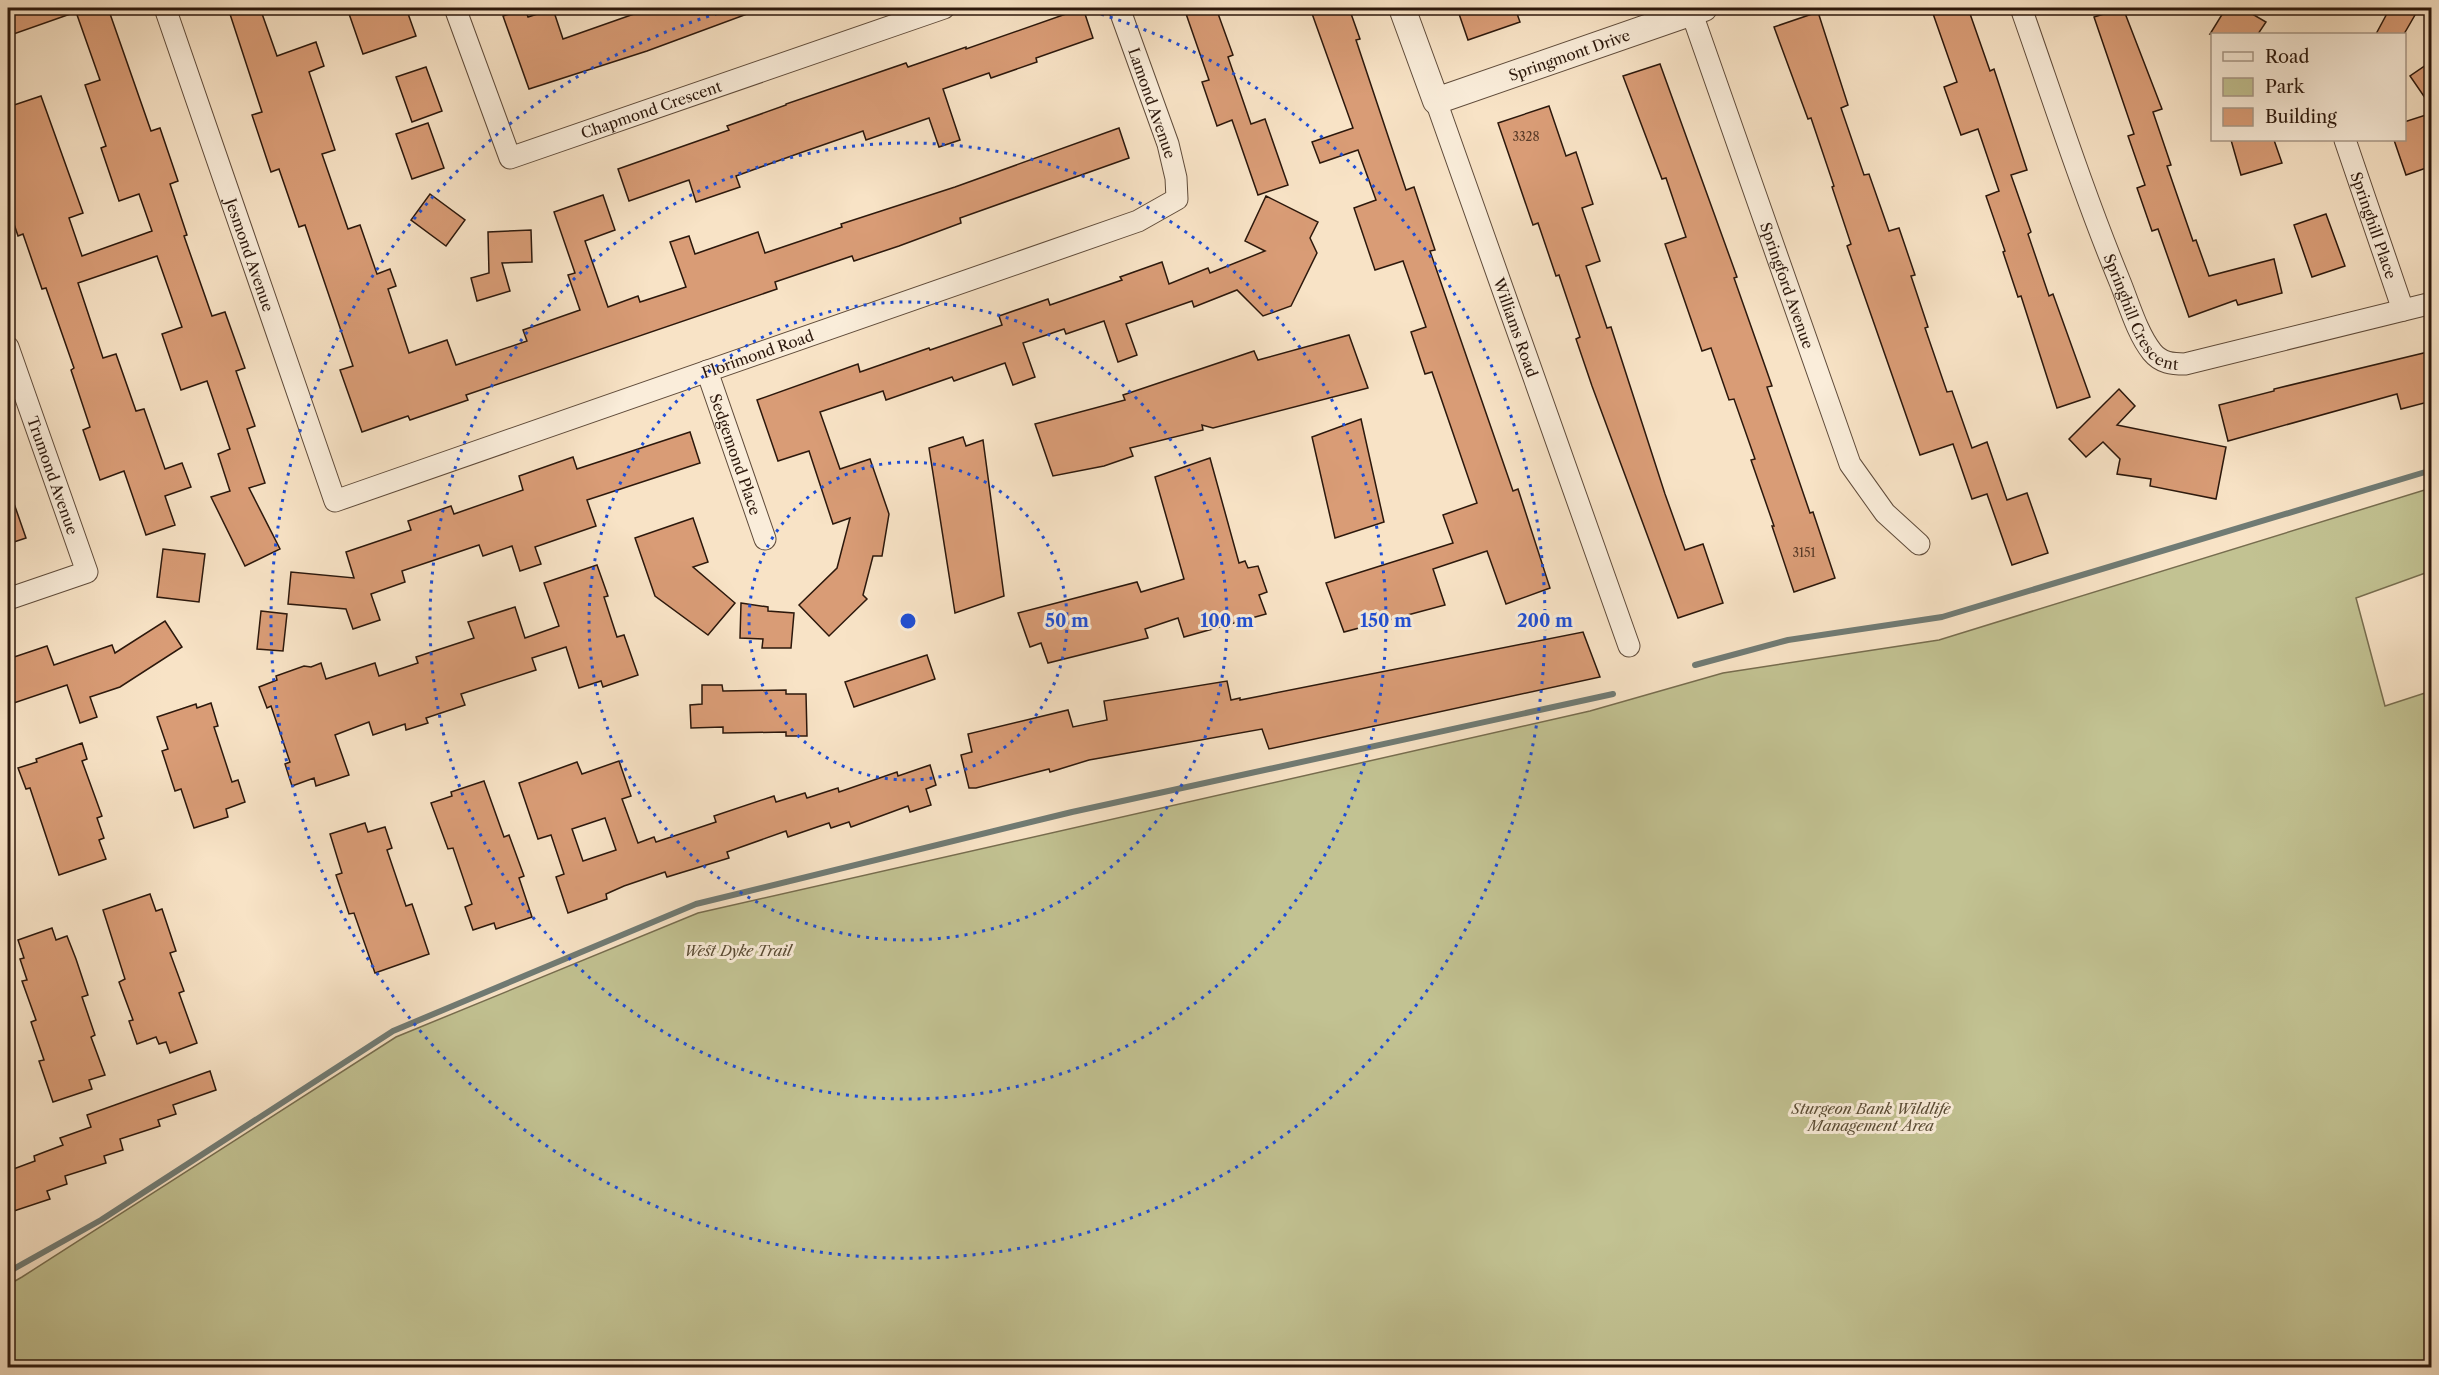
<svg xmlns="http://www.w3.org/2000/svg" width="2439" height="1375" font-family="'Libre Caslon Text',serif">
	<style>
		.green { fill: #c2c292; stroke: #776d4f; stroke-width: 1.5 }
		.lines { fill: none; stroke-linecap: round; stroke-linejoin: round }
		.stream { stroke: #707b74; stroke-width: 6 }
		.building { fill: #d99c76; stroke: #2c180c; stroke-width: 1.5; fill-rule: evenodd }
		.minor-casing { stroke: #5f4b3a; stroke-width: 23 }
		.tertiary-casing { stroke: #5f4b3a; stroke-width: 28 }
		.minor { stroke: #faedda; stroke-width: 21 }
		.tertiary { stroke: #faedda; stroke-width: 26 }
		.ring { fill: none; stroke: #1d4ed8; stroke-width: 3; stroke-dasharray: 3 6 }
		.labels { text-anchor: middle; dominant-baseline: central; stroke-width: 6; stroke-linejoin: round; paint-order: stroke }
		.number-label { font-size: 12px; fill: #573926 }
		.street-label { font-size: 15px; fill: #2c180c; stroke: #faedda }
		.park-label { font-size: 15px; font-style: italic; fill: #594b34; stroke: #faedda }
		.centre { fill: #1d4ed8; stroke: #faedda; stroke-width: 3 }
		.ring-label { font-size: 18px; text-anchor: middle; font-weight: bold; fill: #1d4ed8; stroke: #faedda; stroke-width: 6; stroke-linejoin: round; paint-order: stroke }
	</style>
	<rect width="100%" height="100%" fill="#f8e3c6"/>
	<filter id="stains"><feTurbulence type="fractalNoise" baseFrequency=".00333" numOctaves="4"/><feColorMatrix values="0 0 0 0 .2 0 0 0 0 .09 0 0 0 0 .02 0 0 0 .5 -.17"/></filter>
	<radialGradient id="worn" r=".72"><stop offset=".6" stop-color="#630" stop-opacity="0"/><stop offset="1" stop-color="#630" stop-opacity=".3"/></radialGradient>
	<path class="green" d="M 2431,488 L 2431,571 L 2356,598 L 2385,706 L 2431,691 L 2431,1367 L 8,1367 L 8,1285 L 22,1277 L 396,1037 L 698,913 L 1590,711 L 1723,673 L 1939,640 Z"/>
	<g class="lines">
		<g class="stream">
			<path d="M 1695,665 L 1788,640 L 1942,617 L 2432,470"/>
			<path d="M 8,1272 L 101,1220 L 393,1031 L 696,904 L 1072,812 L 1613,694"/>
		</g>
	</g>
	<g class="building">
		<path d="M 23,8 L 108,8 L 151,131 L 160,128 L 178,181 L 170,184 L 187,235 L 184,236 L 212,316 L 225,312 L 245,368 L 236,371 L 255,426 L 247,429 L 265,483 L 249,488 L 280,549 L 245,566 L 211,497 L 230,491 L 218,454 L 230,449 L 207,381 L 181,390 L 162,334 L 182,327 L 157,256 L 78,283 L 103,358 L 116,354 L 136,411 L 144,409 L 165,469 L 182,463 L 191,487 L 165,496 L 175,525 L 146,535 L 124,471 L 100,480 L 83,430 L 90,427 L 71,370 L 74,368 L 46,288 L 42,289 L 23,234 L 18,236 L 8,206 L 8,107 L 41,96 L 83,213 L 69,218 L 82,256 L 152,231 L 139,194 L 119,201 L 101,148 L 106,146 L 85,85 L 100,80 L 76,12 L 8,36 L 8,13 Z"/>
		<path d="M 228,8 L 260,8 L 277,56 L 316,42 L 324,66 L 309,72 L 335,150 L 322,154 L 348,229 L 360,225 L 377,274 L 390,269 L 396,286 L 388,289 L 409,353 L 447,340 L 456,365 L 527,341 L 523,330 L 580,310 L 568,275 L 575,273 L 554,212 L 603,195 L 615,230 L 585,241 L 608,307 L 638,296 L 640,302 L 686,287 L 670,242 L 689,236 L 695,254 L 758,232 L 765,253 L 842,227 L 841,224 L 955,187 L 1119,128 L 1129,158 L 960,218 L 961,223 L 899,246 L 854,261 L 852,256 L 775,282 L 777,289 L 466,395 L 468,400 L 410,420 L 408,416 L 362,432 L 340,370 L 353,366 L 305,225 L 299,227 L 279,169 L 271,172 L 252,115 L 262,112 Z"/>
		<path d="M 347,8 L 406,8 L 416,36 L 363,54 Z"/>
		<path d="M 643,8 L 758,8 L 758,10 L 647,51 L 529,89 L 503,16 L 525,9 L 528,17 L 553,9 L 563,39 L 634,14 L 633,11 Z"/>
		<path d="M 1083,8 L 1093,38 L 1036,58 L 1037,62 L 991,78 L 989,73 L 943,89 L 960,140 L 939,147 L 929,118 L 866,140 L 863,131 L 797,154 L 736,176 L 740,187 L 696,202 L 689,180 L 629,201 L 618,169 L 729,130 L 727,126 L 786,105 L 786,104 L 906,63 L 908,67 L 966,47 L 966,49 Z"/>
		<path d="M 1184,8 L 1216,8 L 1233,55 L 1228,57 L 1251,124 L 1265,119 L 1288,185 L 1258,195 L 1232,120 L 1217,126 L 1202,82 L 1209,80 Z"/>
		<path d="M 1310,8 L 1349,8 L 1360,39 L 1356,40 L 1406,190 L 1414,187 L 1435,250 L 1430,251 L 1513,491 L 1518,489 L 1550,588 L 1506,604 L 1487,551 L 1433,569 L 1445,605 L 1344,632 L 1326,583 L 1453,543 L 1443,515 L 1477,503 L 1432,372 L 1425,374 L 1411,332 L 1426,327 L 1403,261 L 1375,270 L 1354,208 L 1376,200 L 1358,150 L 1320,163 L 1312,142 L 1353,128 Z"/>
		<path d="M 1457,8 L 1515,8 L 1520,22 L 1468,40 Z"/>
		<path d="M 1931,8 L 1968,8 L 1990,71 L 1994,69 L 2027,170 L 2011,175 L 2031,232 L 2028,234 L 2049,296 L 2053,294 L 2090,397 L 2057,408 L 2021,296 L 2018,297 L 2003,252 L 2005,251 L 1986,196 L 1999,191 L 1978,129 L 1961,135 L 1944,87 L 1957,82 Z"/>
		<path d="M 2123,8 L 2162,109 L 2153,112 L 2171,165 L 2167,166 L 2193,241 L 2196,240 L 2209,276 L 2274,259 L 2282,293 L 2238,305 L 2236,300 L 2189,317 L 2158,229 L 2152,231 L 2137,188 L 2145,185 L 2128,136 L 2134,134 L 2094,17 Z"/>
		<path d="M 2226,8 L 2242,8 L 2266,22 L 2258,34 L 2210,34 Z"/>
		<path d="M 2390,8 L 2419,8 L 2404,34 L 2376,34 Z"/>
		<path d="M 1818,12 L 1848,105 L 1841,108 L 1864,175 L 1869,174 L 1889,231 L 1899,228 L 1915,275 L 1911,276 L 1928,327 L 1925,328 L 1947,392 L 1952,391 L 1972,448 L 1987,442 L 2007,500 L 2027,493 L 2048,553 L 2012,565 L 1987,494 L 1972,499 L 1953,444 L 1920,455 L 1847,246 L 1851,244 L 1832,187 L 1834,186 L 1811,118 L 1808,119 L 1774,27 Z"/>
		<path d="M 2432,61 L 2432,108 L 2410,76 Z"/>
		<path d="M 1660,64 L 1737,277 L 1734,278 L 1772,386 L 1767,387 L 1810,513 L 1813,512 L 1835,578 L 1794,592 L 1772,526 L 1774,526 L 1751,460 L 1755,459 L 1734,399 L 1729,400 L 1711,348 L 1702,351 L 1665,244 L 1686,237 L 1666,178 L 1662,179 L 1623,76 Z"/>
		<path d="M 426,67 L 442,111 L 412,122 L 396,77 Z"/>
		<path d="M 1549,106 L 1566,156 L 1576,152 L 1593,204 L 1582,208 L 1600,261 L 1586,266 L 1607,328 L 1611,327 L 1665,494 L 1685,550 L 1703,544 L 1723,603 L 1678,618 L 1592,386 L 1576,339 L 1580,337 L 1559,275 L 1556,276 L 1538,223 L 1533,225 L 1498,123 Z"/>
		<path d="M 2432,113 L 2432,166 L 2406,175 L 2394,140 L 2404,140 L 2404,122 Z"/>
		<path d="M 428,123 L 444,168 L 412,179 L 396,134 Z"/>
		<path d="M 2231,140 L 2274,140 L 2282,163 L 2241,175 Z"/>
		<path d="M 430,194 L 465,220 L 446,246 L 411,220 Z"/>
		<path d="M 1266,196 L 1318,222 L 1310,238 L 1317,253 L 1291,306 L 1263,316 L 1237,290 L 1194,307 L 1192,301 L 1126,324 L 1137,355 L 1118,362 L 1104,321 L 1066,334 L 1064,329 L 1023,343 L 1035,377 L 1013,385 L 1005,363 L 954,381 L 952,377 L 886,400 L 883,391 L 820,412 L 840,469 L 870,459 L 889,514 L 882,556 L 873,556 L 863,595 L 867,599 L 829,636 L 799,605 L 837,568 L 850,518 L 833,524 L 809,451 L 778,461 L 757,400 L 858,364 L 860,372 L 929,348 L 930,350 L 1002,325 L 999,316 L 1048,299 L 1050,305 L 1122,280 L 1120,277 L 1162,262 L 1169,284 L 1208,268 L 1210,273 L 1265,251 L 1245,241 Z"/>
		<path d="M 2326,214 L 2345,266 L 2312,277 L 2294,225 Z"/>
		<path d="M 531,230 L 532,262 L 502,263 L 510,291 L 477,301 L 471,278 L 489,273 L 488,232 Z"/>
		<path d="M 1349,335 L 1368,388 L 1213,428 L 1202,425 L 1203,430 L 1130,448 L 1133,456 L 1104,466 L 1053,476 L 1035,424 L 1125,400 L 1123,395 L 1254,351 L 1258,360 Z"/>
		<path d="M 2432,351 L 2432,401 L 2401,409 L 2397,394 L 2228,441 L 2219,405 L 2274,391 L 2274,389 Z"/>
		<path d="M 2119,389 L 2135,406 L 2117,425 L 2226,447 L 2216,499 L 2150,486 L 2151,479 L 2117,474 L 2120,459 L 2103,442 L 2086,457 L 2069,439 Z"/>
		<path d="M 1361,419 L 1384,522 L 1335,538 L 1312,437 Z"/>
		<path d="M 690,432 L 700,463 L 587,500 L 596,526 L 535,547 L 541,564 L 520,571 L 512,546 L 483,556 L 479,545 L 402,571 L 405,582 L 371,594 L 380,620 L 353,629 L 346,609 L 288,604 L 291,572 L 354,578 L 346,552 L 411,530 L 408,521 L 451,506 L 454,514 L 523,490 L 519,476 L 573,457 L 577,469 Z"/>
		<path d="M 963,437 L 966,446 L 983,440 L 1004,596 L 955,613 L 929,448 Z"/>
		<path d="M 1210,458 L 1239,563 L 1245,561 L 1248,568 L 1258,566 L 1267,592 L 1259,595 L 1266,614 L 1184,637 L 1178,618 L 1145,629 L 1148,638 L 1048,663 L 1041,643 L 1030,647 L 1018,613 L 1137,582 L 1141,592 L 1184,579 L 1155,477 Z"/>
		<path d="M 8,492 L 10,492 L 26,538 L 8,544 Z"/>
		<path d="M 693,518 L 708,562 L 693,567 L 735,603 L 708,635 L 655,596 L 635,538 Z"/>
		<path d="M 163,549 L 205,554 L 199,602 L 157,597 Z"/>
		<path d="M 597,565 L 608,596 L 604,597 L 617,637 L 624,635 L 638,675 L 603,687 L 601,681 L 579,688 L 566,647 L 532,658 L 536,670 L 461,694 L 465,705 L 426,718 L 428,723 L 406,730 L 405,724 L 373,735 L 369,722 L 335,735 L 349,775 L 316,786 L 314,778 L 292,786 L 285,764 L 290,762 L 271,706 L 267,708 L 259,687 L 277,680 L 276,676 L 304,666 L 311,667 L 321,663 L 326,679 L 375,663 L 379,676 L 418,663 L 416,657 L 474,638 L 468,622 L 515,607 L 525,638 L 559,626 L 544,583 Z"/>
		<path d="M 741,603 L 768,607 L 768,611 L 794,613 L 791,648 L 762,648 L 763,639 L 740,638 Z"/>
		<path d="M 261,611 L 287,614 L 283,651 L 257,649 Z"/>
		<path d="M 165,621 L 182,647 L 120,687 L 90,697 L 97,717 L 80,723 L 67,685 L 8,705 L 8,659 L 47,646 L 54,665 L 112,645 L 115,653 Z"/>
		<path d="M 1583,632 L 1600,677 L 1269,749 L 1262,729 L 1089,760 L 1050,772 L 1049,769 L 976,788 L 969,788 L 961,755 L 972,752 L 968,734 L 1068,710 L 1073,727 L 1107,720 L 1104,701 L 1227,681 L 1231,700 L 1240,698 L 1240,700 Z"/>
		<path d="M 927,655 L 935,679 L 854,707 L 845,682 Z"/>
		<path d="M 702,685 L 722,685 L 723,691 L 786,690 L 786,694 L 806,694 L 807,736 L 786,736 L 786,732 L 723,733 L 723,727 L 691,728 L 690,705 L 702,704 Z"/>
		<path d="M 211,703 L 218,726 L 214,727 L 232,782 L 238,780 L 245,802 L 226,809 L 228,817 L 194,828 L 181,789 L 175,791 L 162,751 L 168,749 L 157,717 L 196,704 L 197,708 Z"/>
		<path d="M 82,743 L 87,759 L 82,761 L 102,816 L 97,818 L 104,838 L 99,840 L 106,859 L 59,875 L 30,788 L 26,789 L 18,768 L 37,762 L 36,759 Z"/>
		<path d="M 619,761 L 631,796 L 622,799 L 638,843 L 654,837 L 656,842 L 716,822 L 714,816 L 774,796 L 776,802 L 805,793 L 807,798 L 838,788 L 839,792 L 897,772 L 898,776 L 930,765 L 936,785 L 926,789 L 931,805 L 910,812 L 908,806 L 851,827 L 849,822 L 831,828 L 829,823 L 788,837 L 786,831 L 727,852 L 729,858 L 667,877 L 665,872 L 624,886 L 606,894 L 607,899 L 568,913 L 556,877 L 564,874 L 551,835 L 538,839 L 519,783 L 577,762 L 582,774 ZM 605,818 L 616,850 L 583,861 L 572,829 Z"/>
		<path d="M 484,781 L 504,837 L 509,835 L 524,876 L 519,878 L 532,917 L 496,929 L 494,923 L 473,930 L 465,907 L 472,904 L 453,848 L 448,849 L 431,803 L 452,796 L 451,792 Z"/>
		<path d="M 365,823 L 368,832 L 385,827 L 392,848 L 387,850 L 406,906 L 412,904 L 429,954 L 375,973 L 354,913 L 349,914 L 336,875 L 342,873 L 330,834 Z"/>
		<path d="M 150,894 L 156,911 L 162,909 L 176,951 L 170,953 L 184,991 L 179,993 L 197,1043 L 170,1053 L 166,1042 L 159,1044 L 156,1037 L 137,1044 L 129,1021 L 133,1020 L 119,982 L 125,979 L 103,910 Z"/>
		<path d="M 52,928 L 56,940 L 67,936 L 76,959 L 88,995 L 82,997 L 95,1035 L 91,1037 L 105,1075 L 89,1080 L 92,1089 L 53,1102 L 39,1061 L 44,1060 L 31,1022 L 36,1020 L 22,981 L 27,980 L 20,959 L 24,958 L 18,940 Z"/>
		<path d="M 210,1071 L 216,1090 L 173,1105 L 176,1114 L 158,1120 L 160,1126 L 120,1139 L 123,1150 L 104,1156 L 106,1163 L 65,1176 L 67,1184 L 47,1191 L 50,1199 L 8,1213 L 8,1171 L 35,1161 L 34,1156 L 63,1145 L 60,1138 L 91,1127 L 87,1115 Z"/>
	</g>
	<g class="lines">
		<defs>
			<g id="minor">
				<path id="s1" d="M 165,8 L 335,501 L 1138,221 L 1177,199 L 1176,178 L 1168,144 L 1119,8"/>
				<path id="s2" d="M 455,8 L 510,158 L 944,8"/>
				<path id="s3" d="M 1690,8 L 1850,464 L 1885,513 L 1919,544"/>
				<path id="s4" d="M 2021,8 C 2053,99 2083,192 2120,282 C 2129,304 2137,333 2152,352 C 2161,363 2172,364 2185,364 L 2432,303"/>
				<path id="s5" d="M 1436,101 L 1629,646"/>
				<path id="s6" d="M 2345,140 L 2403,310"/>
				<path id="s7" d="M 8,347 L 87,572 L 8,599"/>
				<path id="s8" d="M 707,371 L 765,539"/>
			</g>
			<g id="tertiary">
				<path id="s9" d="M 1402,8 L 1436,101 L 1704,8"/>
			</g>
		</defs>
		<use href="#minor" class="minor-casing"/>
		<use href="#tertiary" class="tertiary-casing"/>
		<use href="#minor" class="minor"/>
		<use href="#tertiary" class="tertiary"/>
	</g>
	<g class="ring">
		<circle cx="908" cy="621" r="159"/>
		<circle cx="908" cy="621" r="319"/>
		<circle cx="908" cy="621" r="478"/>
		<path d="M1084 9A637 637 0 1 1 732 9"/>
	</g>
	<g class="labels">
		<g class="number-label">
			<text x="1526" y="136">3328</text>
			<text x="1804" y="552">3151</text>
		</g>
		<g class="street-label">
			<text stroke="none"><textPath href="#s9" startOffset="240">Springmont Drive</textPath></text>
			<text transform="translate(1152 103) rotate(71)">Lamond Avenue</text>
			<text stroke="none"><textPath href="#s2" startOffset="309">Chapmond Crescent</textPath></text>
			<text stroke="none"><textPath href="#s6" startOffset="90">Springhill Place</textPath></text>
			<text stroke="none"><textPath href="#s1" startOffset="261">Jesmond Avenue</textPath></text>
			<text stroke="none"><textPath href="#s3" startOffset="294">Springford Avenue</textPath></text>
			<text stroke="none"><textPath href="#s4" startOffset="330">Springhill Crescent</textPath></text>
			<text stroke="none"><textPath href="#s5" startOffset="240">Williams Road</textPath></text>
			<text stroke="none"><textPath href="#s1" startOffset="969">Florimond Road</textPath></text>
			<text stroke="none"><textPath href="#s8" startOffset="88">Sedgemond Place</textPath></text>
			<text stroke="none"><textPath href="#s7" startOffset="136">Trumond Avenue</textPath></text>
		</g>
		<g class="park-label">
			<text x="738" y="950">West Dyke Trail</text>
			<text x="1871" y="1108">Sturgeon Bank Wildlife<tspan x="1871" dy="17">Management Area</tspan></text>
		</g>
	</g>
	<circle cx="908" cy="621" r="9" class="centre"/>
	<g class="ring-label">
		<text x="1067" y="627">50 m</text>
		<text x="1227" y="627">100 m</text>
		<text x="1386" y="627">150 m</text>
		<text x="1545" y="627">200 m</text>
	</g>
	<rect width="2439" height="1375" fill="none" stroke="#f8e3c6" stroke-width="30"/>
	<rect x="9" y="9" width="2421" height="1357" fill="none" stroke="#2c180c" stroke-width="3"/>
	<rect x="15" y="15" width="2409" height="1345" fill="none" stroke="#2c180c" stroke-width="1.5"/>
	<rect x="2211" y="33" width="195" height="108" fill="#faedda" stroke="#a89888" stroke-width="1.5"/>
	<rect x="2223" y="52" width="30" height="9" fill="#faedda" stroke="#a89888" stroke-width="1.5"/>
	<text x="2265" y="63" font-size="18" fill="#2c180c">Road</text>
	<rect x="2223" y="78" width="30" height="18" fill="#c2c292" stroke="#a89888" stroke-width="1.5"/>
	<text x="2265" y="93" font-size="18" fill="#2c180c">Park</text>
	<rect x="2223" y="108" width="30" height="18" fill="#d99c76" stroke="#a89888" stroke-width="1.5"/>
	<text x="2265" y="123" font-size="18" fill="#2c180c">Building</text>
	<rect width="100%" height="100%" filter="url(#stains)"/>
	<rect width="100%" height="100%" fill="url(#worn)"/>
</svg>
